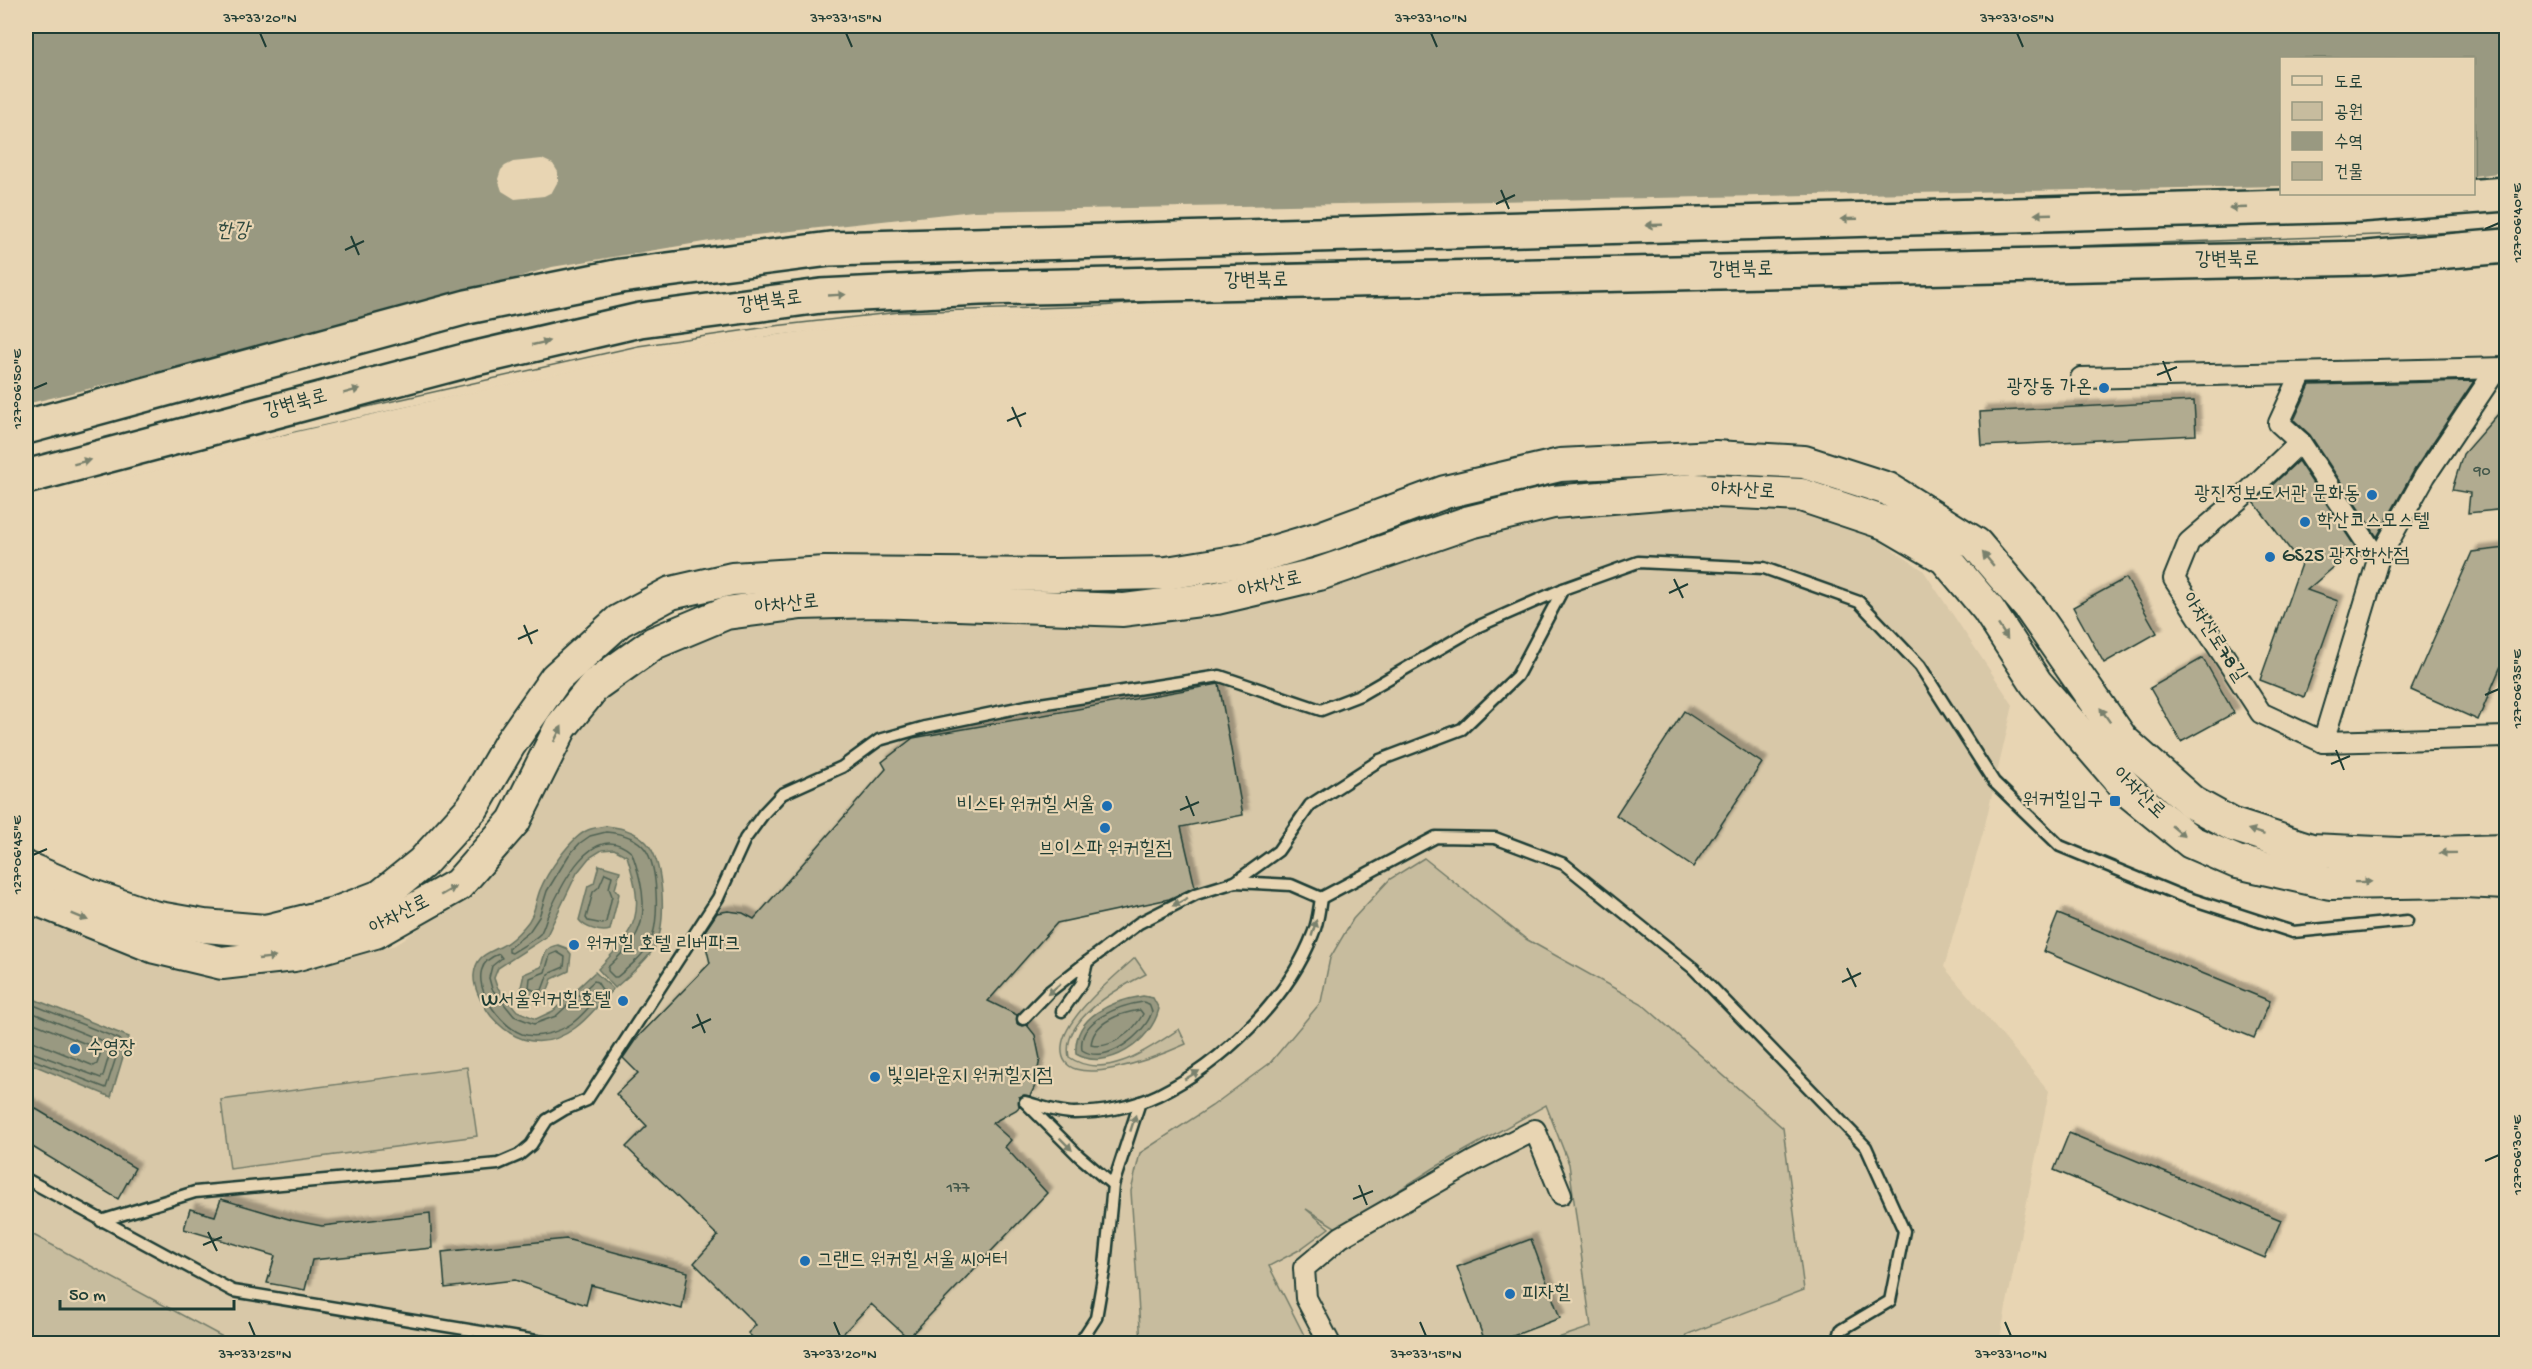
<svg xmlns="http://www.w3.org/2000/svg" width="2532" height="1369" font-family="'Gochi Hand','Poor Story',sans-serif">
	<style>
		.built { fill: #d8c8a8 }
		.green { fill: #c7bc9e; stroke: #737c69; stroke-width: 1.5 }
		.water { fill: #999981; stroke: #687462; stroke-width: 1.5; fill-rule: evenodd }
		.pier { fill: #e8d5b3 }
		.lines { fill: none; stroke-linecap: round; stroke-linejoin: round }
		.shore { stroke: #506253; stroke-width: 1.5 }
		.building { fill: #b1ab90; stroke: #1f3d34; stroke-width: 1.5; filter: url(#shadow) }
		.lane-casing { stroke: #1f3d34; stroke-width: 15 }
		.street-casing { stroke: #1f3d34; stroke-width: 24 }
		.primary-casing { stroke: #1f3d34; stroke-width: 36 }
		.highway-casing { stroke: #1f3d34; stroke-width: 38 }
		.lane { stroke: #e8d5b3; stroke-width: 10 }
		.street { stroke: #e8d5b3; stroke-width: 20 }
		.primary { stroke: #e8d5b3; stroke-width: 32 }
		.highway { stroke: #e8d5b3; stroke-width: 33 }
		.oneway { fill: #79816d }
		.ticks { fill: none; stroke: #1f3d34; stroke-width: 2 }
		.poi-dot { fill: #1f6fb2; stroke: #e8d5b3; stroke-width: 2 }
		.labels { text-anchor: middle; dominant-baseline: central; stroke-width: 4.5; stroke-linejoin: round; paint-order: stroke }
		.number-label { font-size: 16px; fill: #44584b }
		.street-label { font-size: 20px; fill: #1f3d34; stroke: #e8d5b3 }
		.poi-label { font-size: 20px; fill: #1f3d34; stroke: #e8d5b3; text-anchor: start }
		.water-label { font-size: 21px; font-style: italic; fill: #314b40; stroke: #e8d5b3 }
		.neatline { fill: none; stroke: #1f3d34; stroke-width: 2 }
		.ticks-label { font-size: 15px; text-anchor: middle; fill: #1f3d34 }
	</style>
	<defs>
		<filter id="shadow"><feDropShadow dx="5.5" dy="-5.5" stdDeviation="1.5" flood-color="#0004"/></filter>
	</defs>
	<rect width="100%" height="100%" fill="#e8d5b3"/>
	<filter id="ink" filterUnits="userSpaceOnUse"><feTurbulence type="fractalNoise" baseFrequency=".0167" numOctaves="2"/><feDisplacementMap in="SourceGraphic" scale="12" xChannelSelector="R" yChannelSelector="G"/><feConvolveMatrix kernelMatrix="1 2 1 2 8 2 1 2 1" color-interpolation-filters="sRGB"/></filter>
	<g filter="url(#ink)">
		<path class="built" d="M 1697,505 L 1797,512 L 1862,529 L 1923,570 L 2013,705 L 1983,833 L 1944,967 L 2049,1091 L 1999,1343 L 26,1343 L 26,911 L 153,962 L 226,981 L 301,970 L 395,945 L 464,897 L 569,739 L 602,697 L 686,642 L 766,618 L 1121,623 L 1313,590 L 1517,524 Z"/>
		<g class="green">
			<path d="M 1424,858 L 1526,939 L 1641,1003 L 1783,1128 L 1804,1290 L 1688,1334 L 1683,1343 L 1543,1343 L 1591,1327 L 1569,1164 L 1546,1105 L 1434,1168 L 1338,1229 L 1306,1209 L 1329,1228 L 1299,1250 L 1269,1266 L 1308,1343 L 1141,1343 L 1131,1191 L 1140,1153 L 1212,1106 L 1270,1063 L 1321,1002 L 1330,958 L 1353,919 L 1390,879 Z"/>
			<path d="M 1135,958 L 1146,974 C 1118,988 1061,1019 1069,1057 C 1104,1082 1149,1049 1179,1029 L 1186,1044 C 1166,1053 1057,1099 1062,1046 C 1064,1018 1115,976 1135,958 Z"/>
			<path d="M 467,1067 L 477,1136 L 230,1169 L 221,1100 Z"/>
			<path d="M 26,1231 L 232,1342 L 248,1343 L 26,1343 Z"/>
		</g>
		<g class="water">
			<path d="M 26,26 L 2506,26 L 2506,253 L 1500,287 L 900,318 L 639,352 L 26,494 ZM 2282,58 L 2474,58 L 2474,194 L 2282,194 Z"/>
			<path d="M 606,826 C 650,830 659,853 662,894 C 663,911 663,933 654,948 C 645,963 628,976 615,988 L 598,969 C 639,927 645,913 627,856 L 614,849 L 602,850 L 589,858 L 577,873 L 546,937 L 498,968 L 494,978 L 497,987 L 517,1011 L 536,1019 L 553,1011 L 595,972 L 613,989 C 601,1002 589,1018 575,1028 C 544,1051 514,1043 491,1016 C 483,1005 473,989 474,975 C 476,956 486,954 500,947 C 508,943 518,934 524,927 C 535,916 535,903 540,890 C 547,873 571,837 588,830 C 593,828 600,827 606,826 Z"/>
			<path d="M 599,865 L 620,871 L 615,889 L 619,894 L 610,930 C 601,933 585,928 579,920 L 588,886 L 594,883 Z"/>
			<path d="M 558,945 L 566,948 L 571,954 L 569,971 L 552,979 L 546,995 C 535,999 527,997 521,987 L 524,974 L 541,967 C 544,955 545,947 558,945 Z"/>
			<path d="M 26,996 L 129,1037 L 111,1097 L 26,1062 Z"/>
			<path d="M 1143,996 L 1153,998 L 1159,1009 C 1151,1042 1107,1072 1076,1054 C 1073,1016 1112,1001 1143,996 Z"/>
		</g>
		<g class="pier">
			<path d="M 542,159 L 553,164 L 558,172 L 558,181 L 552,192 L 544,196 L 515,199 L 502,191 L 498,179 L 501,170 L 505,166 L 513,162 Z"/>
			<path d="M 2506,172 L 2506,256 L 1500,290 L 1291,301 L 1101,315 L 901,321 L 776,335 L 640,355 L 296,431 L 104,484 L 26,497 L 26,404 L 384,317 L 552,267 L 728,238 L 973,211 L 2281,186 L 2282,194 L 2474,194 L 2474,176 Z"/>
		</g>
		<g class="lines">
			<g class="shore">
				<path d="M 2047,247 L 2461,232"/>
				<path d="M 344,412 L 638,346 L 774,326 L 900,312 L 1100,306 L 1150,302"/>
				<path d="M 606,832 C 646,835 654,855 656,892 C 657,909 657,927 650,943 C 643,956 628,968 617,977 L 614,977 L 608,971 L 608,967 C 618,957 632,945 638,931 C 649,907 640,876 632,853 C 592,817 560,888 547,917 C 545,922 543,930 540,934 C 533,941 521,947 512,953 L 509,952 L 509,948 L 529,932 L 539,917 L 547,891 L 569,855 L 580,843 L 590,836 Z"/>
				<path d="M 605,873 L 612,876 L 609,888 L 612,896 L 606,922 L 603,924 L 588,921 L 586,918 L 593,892 L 599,887 Z"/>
				<path d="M 557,952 L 565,957 L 564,967 L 548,974 L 542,990 L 535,991 L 529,988 L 530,978 L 545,972 L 550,955 Z"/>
				<path d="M 499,954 L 502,958 L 492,966 L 489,978 L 492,989 L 514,1016 L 534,1024 L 556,1016 L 594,981 L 597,982 L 603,991 C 594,1001 583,1016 571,1024 C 559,1032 537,1039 522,1034 C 495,1024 458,967 499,954 Z"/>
				<path d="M 26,1002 L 119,1039 L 121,1042 L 106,1088 L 26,1057"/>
				<path d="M 1143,1002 L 1149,1004 L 1152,1012 C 1145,1034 1106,1066 1082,1050 C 1077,1020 1121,1005 1143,1002 Z"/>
				<path d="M 26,1010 L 110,1044 L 112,1046 L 103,1076 L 101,1078 L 26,1050"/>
				<path d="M 1140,1010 L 1143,1014 C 1134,1031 1111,1050 1091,1045 C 1093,1022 1120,1013 1140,1010 Z"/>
				<path d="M 26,1020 L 99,1049 L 101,1052 L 97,1064 L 94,1066 L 35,1042 L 26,1041"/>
			</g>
		</g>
		<g class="building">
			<path d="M 2474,381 L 2415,469 L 2377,537 L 2310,435 L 2294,420 L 2310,385 Z"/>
			<path d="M 2194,401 L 2196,435 L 1982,446 L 1980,412 Z"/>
			<path d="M 2506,405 L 2506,509 L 2468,513 L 2470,493 L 2452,490 L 2463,454 Z"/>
			<path d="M 2298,461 L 2356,548 L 2307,590 L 2338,601 L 2304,697 L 2260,680 L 2301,564 L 2254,502 Z"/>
			<path d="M 2506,548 L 2506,654 L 2478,720 L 2411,690 L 2472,552 Z"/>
			<path d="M 2126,578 L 2157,633 L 2104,663 L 2073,607 Z"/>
			<path d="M 2203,658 L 2234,713 L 2181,742 L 2150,688 Z"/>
			<path d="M 1219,684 L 1243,815 L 1181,827 L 1195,887 L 1169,899 L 1057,923 L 988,1001 L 1017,1015 L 1017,1024 L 1022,1026 L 1027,1025 L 1035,1035 L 1040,1059 L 1034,1088 L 1030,1096 L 1024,1095 L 1019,1097 L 1019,1107 L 1016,1110 L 992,1123 L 1011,1140 L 1005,1147 L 1047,1193 L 908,1338 L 871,1304 L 833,1344 L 759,1344 L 748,1333 L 756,1325 L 694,1263 L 718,1236 L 626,1147 L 647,1126 L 616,1094 L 638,1073 L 623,1058 L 636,1039 L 710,963 L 703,934 L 717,913 L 728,911 L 743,913 L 754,919 L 886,769 L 882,762 L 913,738 Z"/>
			<path d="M 1684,711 L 1762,763 L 1693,867 L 1616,815 Z"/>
			<path d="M 2058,914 L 2270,1001 L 2254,1038 L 2043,951 Z"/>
			<path d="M 26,1103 L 135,1168 L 118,1199 L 26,1143 Z"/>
			<path d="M 2069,1133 L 2281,1220 L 2265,1258 L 2054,1170 Z"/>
			<path d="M 221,1199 L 292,1220 L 322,1226 L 430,1213 L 432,1248 L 312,1260 L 305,1290 L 267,1283 L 275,1256 L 184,1229 L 190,1209 L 215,1216 Z"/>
			<path d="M 566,1239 L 688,1272 L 682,1309 L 591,1285 L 586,1305 L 515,1280 L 445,1288 L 442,1252 Z"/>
			<path d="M 1531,1239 L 1560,1318 L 1492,1344 L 1486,1344 L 1457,1267 Z"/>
		</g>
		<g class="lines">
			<defs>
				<g id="lane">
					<path d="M 1321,898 L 1436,837 L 1495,838 L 1564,864 L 1693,968 L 1866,1147 L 1904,1231 L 1890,1301 L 1841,1330 L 1837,1344"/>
					<path d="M 1062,1011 L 1082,983 L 1087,962 L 1139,923 L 1196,894 L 1235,882 L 1278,851 L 1310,805 L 1380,760 L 1462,729 L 1517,676 L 1563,589 L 1638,562 L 1764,568 L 1859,602 L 1920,666 L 1994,782 L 2060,846 L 2179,895 L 2293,932 L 2407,921"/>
					<path d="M 1023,1019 L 1050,991 L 1087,962"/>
					<path d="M 1025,1102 C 1040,1106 1058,1113 1074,1113 C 1101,1113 1133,1107 1158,1095 C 1221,1064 1288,1000 1313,934 C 1318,923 1319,910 1321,898 L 1291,885 L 1235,882"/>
					<path d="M 1026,1103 L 1079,1156 L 1113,1185"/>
					<path d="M 26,1179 L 233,1291 L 555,1344"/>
					<path d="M 101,1221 L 195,1192 L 498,1164 L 519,1155 L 531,1145 L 547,1120 L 565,1109 L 587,1100 L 718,898 L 745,839 L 764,813 L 782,794 L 842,767 L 879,740 L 925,727 L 1027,706 L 1220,676 L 1321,710 L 1360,695 L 1479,626 L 1563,589"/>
					<path d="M 1079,1344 L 1096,1318 L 1105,1266 L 1113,1185 L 1140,1102"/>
				</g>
				<g id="street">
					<path d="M 2301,375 L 2279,423 L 2300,442 L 2378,560"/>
					<path d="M 2081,378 L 2506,368"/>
					<path d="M 2300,442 L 2251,489 L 2189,542 L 2174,579 L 2261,713 L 2323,742 L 2506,737"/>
					<path d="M 2323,742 L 2378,560 L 2425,476 L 2496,370"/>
					<path d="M 1330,1344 L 1306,1298 L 1304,1268 L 1341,1237 L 1474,1161 L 1535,1130 L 1561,1194"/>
				</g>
				<g id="primary">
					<path d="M 26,868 L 89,895 L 153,917 L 204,926 L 266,931 L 334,914 L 381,896 L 422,863 L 473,807 L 509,745 L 556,678 L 619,621 L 671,593 L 732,579 L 825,573 L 1055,575 L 1167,573 L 1246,560 L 1323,537 L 1445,492 L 1560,465 L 1715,457 L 1804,462 L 1888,489 L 1976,544 L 2031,609 L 2122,740 L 2193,803 L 2233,825 L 2311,850 L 2399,854 L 2506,851"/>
					<path d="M 26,895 L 155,947 L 222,963 L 294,955 L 375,932 L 458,885 L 514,821 L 561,727 L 595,685 L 654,643 L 726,613 L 801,603 L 876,601 L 1123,610 L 1217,598 L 1319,574 L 1470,522 L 1553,502 L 1695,490 L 1801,495 L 1885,523 L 1945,558 L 1988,609 L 2036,683 L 2132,794 L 2191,842 L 2237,862 L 2330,883 L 2465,881 L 2506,883"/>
				</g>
				<g id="highway">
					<path d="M 26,427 L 467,307 L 621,276 L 830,249 L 2359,205 L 2506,194"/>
					<path d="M 26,477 L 468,360 L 640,320 L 821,296 L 980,288 L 2367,258 L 2506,246"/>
				</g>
			</defs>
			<use href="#lane" class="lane-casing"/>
			<use href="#street" class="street-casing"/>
			<use href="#primary" class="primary-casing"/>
			<use href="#highway" class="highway-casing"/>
			<use href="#lane" class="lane"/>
			<use href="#street" class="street"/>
			<use href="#primary" class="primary"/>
			<use href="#highway" class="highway"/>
		</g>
		<defs><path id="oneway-solid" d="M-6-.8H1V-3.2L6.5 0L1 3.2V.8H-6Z" transform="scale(1.5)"/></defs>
		<g class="oneway">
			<use href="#oneway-solid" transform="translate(2238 208) rotate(178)"/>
			<use href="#oneway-solid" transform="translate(2043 214) rotate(178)"/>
			<use href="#oneway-solid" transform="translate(1849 219) rotate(178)"/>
			<use href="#oneway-solid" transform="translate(1654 225) rotate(178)"/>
			<use href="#oneway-solid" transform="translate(837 295) rotate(-3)"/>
			<use href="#oneway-solid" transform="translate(541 343) rotate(-13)"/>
			<use href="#oneway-solid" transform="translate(352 391) rotate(-15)"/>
			<use href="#oneway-solid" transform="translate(82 462) rotate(-15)"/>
			<use href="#oneway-solid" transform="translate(1988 559) rotate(-130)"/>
			<use href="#oneway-solid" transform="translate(2003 632) rotate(57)"/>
			<use href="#oneway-solid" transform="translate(2105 715) rotate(-125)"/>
			<use href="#oneway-solid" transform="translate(558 734) rotate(-63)"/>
			<use href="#oneway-solid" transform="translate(2178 831) rotate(39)"/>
			<use href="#oneway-solid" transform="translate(2256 832) rotate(-162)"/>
			<use href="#oneway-solid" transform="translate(2448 853) rotate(179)"/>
			<use href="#oneway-solid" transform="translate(2363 882) rotate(-1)"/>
			<use href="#oneway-solid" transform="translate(448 891) rotate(-30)"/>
			<use href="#oneway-solid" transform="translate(1180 902) rotate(152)"/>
			<use href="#oneway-solid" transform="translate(80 917) rotate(22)"/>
			<use href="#oneway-solid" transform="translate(1314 928) rotate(-74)"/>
			<use href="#oneway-solid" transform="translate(267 958) rotate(-6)"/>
			<use href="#oneway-solid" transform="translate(1054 989) rotate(140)"/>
			<use href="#oneway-solid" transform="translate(1192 1075) rotate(-30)"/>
			<use href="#oneway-solid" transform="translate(1133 1123) rotate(-72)"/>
			<use href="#oneway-solid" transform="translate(1066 1144) rotate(45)"/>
		</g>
	</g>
	<path class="ticks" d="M 260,33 L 266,47M 846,33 L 852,47M 1431,33 L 1437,47M 2017,33 L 2023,47M 1501,190 L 1509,209M 1496,204 L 1515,195M 2485,229 L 2499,223M 351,236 L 359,255M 345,250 L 364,241M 2163,361 L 2171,381M 2157,375 L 2177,367M 33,389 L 47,383M 1012,407 L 1021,427M 1007,421 L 1026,413M 1674,579 L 1683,598M 1669,593 L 1688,584M 524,625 L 532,644M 518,639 L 538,630M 2485,695 L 2499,689M 2336,750 L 2344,770M 2331,764 L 2350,756M 1186,796 L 1194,816M 1180,810 L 1199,802M 33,855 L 47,849M 1847,968 L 1856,987M 1842,982 L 1861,973M 697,1014 L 705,1033M 692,1028 L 711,1019M 2485,1161 L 2499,1155M 1359,1185 L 1367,1205M 1353,1199 L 1373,1191M 208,1232 L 217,1251M 203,1245 L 222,1237M 249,1322 L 255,1336M 834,1322 L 840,1336M 1420,1322 L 1426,1336M 2005,1322 L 2011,1336"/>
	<g class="poi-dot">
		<circle cx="2104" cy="388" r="6"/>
		<circle cx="2372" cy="495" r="6"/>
		<circle cx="2305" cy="522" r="6"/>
		<circle cx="2270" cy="557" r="6"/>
		<rect x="2109" y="795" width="12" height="12" rx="3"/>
		<circle cx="1107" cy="806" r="6"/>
		<circle cx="1105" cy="828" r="6"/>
		<circle cx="574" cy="945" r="6"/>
		<circle cx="623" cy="1001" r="6"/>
		<circle cx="75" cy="1049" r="6"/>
		<circle cx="875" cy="1077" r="6"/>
		<circle cx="805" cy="1261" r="6"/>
		<circle cx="1510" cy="1294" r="6"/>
	</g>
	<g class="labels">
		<g class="number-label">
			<text x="2482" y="472">90</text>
			<text x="958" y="1189">177</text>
		</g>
		<g class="street-label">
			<text transform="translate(2227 261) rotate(-1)">강변북로</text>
			<text transform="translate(1741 271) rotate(-1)">강변북로</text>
			<text transform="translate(1256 282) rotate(-1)">강변북로</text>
			<text transform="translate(770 303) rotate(-8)">강변북로</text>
			<text transform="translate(296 405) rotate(-15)">강변북로</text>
			<text transform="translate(1743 492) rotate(3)">아차산로</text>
			<text transform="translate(1270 586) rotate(-13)">아차산로</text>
			<text transform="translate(787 606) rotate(-6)">아차산로</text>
			<text transform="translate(2213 638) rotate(57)">아차산로78길</text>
			<text transform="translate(2138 794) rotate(44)">아차산로</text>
			<text transform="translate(400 916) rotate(-27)">아차산로</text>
		</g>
		<g class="poi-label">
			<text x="2092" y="388" text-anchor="end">광장동 가온</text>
			<text x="2360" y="495" text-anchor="end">광진정보도서관 문화동</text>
			<text x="2317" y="522">학산코스모스텔</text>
			<text x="2282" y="557">GS25 광장학산점</text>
			<text x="2103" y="801" text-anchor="end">워커힐입구</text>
			<text x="1095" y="806" text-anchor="end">비스타 워커힐 서울</text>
			<text x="1105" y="850" text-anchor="middle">브이스파 워커힐점</text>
			<text x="586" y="945">워커힐 호텔 리버파크</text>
			<text x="611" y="1001" text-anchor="end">W서울워커힐호텔</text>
			<text x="87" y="1049">수영장</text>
			<text x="887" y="1077">빛의라운지 워커힐지점</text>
			<text x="817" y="1261">그랜드 워커힐 서울 씨어터</text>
			<text x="1522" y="1294">피자힐</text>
		</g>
		<g class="water-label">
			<text x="233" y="232">한강</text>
		</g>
	</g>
	<rect width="2532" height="1369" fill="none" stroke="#e8d5b3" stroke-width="66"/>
	<rect x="2280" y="57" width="195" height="138" fill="#e8d5b3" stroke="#989880" stroke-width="1.5"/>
	<rect x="2292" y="76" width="30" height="9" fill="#e8d5b3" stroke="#989880" stroke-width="1.5"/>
	<text x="2334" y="87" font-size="18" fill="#1f3d34">도로</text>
	<rect x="2292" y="102" width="30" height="18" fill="#c7bc9e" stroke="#989880" stroke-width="1.5"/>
	<text x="2334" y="117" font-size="18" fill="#1f3d34">공원</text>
	<rect x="2292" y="132" width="30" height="18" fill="#999981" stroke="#989880" stroke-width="1.5"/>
	<text x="2334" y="147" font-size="18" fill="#1f3d34">수역</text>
	<rect x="2292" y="162" width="30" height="18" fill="#b1ab90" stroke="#989880" stroke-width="1.5"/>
	<text x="2334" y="177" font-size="18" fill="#1f3d34">건물</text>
	<path d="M60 1300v9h174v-9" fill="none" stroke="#1f3d34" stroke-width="3"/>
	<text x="69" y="1300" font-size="18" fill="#1f3d34" stroke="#e8d5b3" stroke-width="4.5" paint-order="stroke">50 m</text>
	<rect x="33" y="33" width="2466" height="1303" class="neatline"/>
	<g class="ticks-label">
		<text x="260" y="22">37°33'20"N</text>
		<text x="846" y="22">37°33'15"N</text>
		<text x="1431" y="22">37°33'10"N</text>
		<text x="2017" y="22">37°33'05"N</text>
		<text transform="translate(2516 223) rotate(-90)" y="5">127°06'40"E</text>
		<text transform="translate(16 389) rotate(-90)" y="5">127°06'50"E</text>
		<text transform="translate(2516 689) rotate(-90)" y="5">127°06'35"E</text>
		<text transform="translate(16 855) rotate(-90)" y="5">127°06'45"E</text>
		<text transform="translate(2516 1155) rotate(-90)" y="5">127°06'30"E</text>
		<text x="255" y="1358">37°33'25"N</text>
		<text x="840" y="1358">37°33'20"N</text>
		<text x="1426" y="1358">37°33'15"N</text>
		<text x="2011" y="1358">37°33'10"N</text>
	</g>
</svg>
